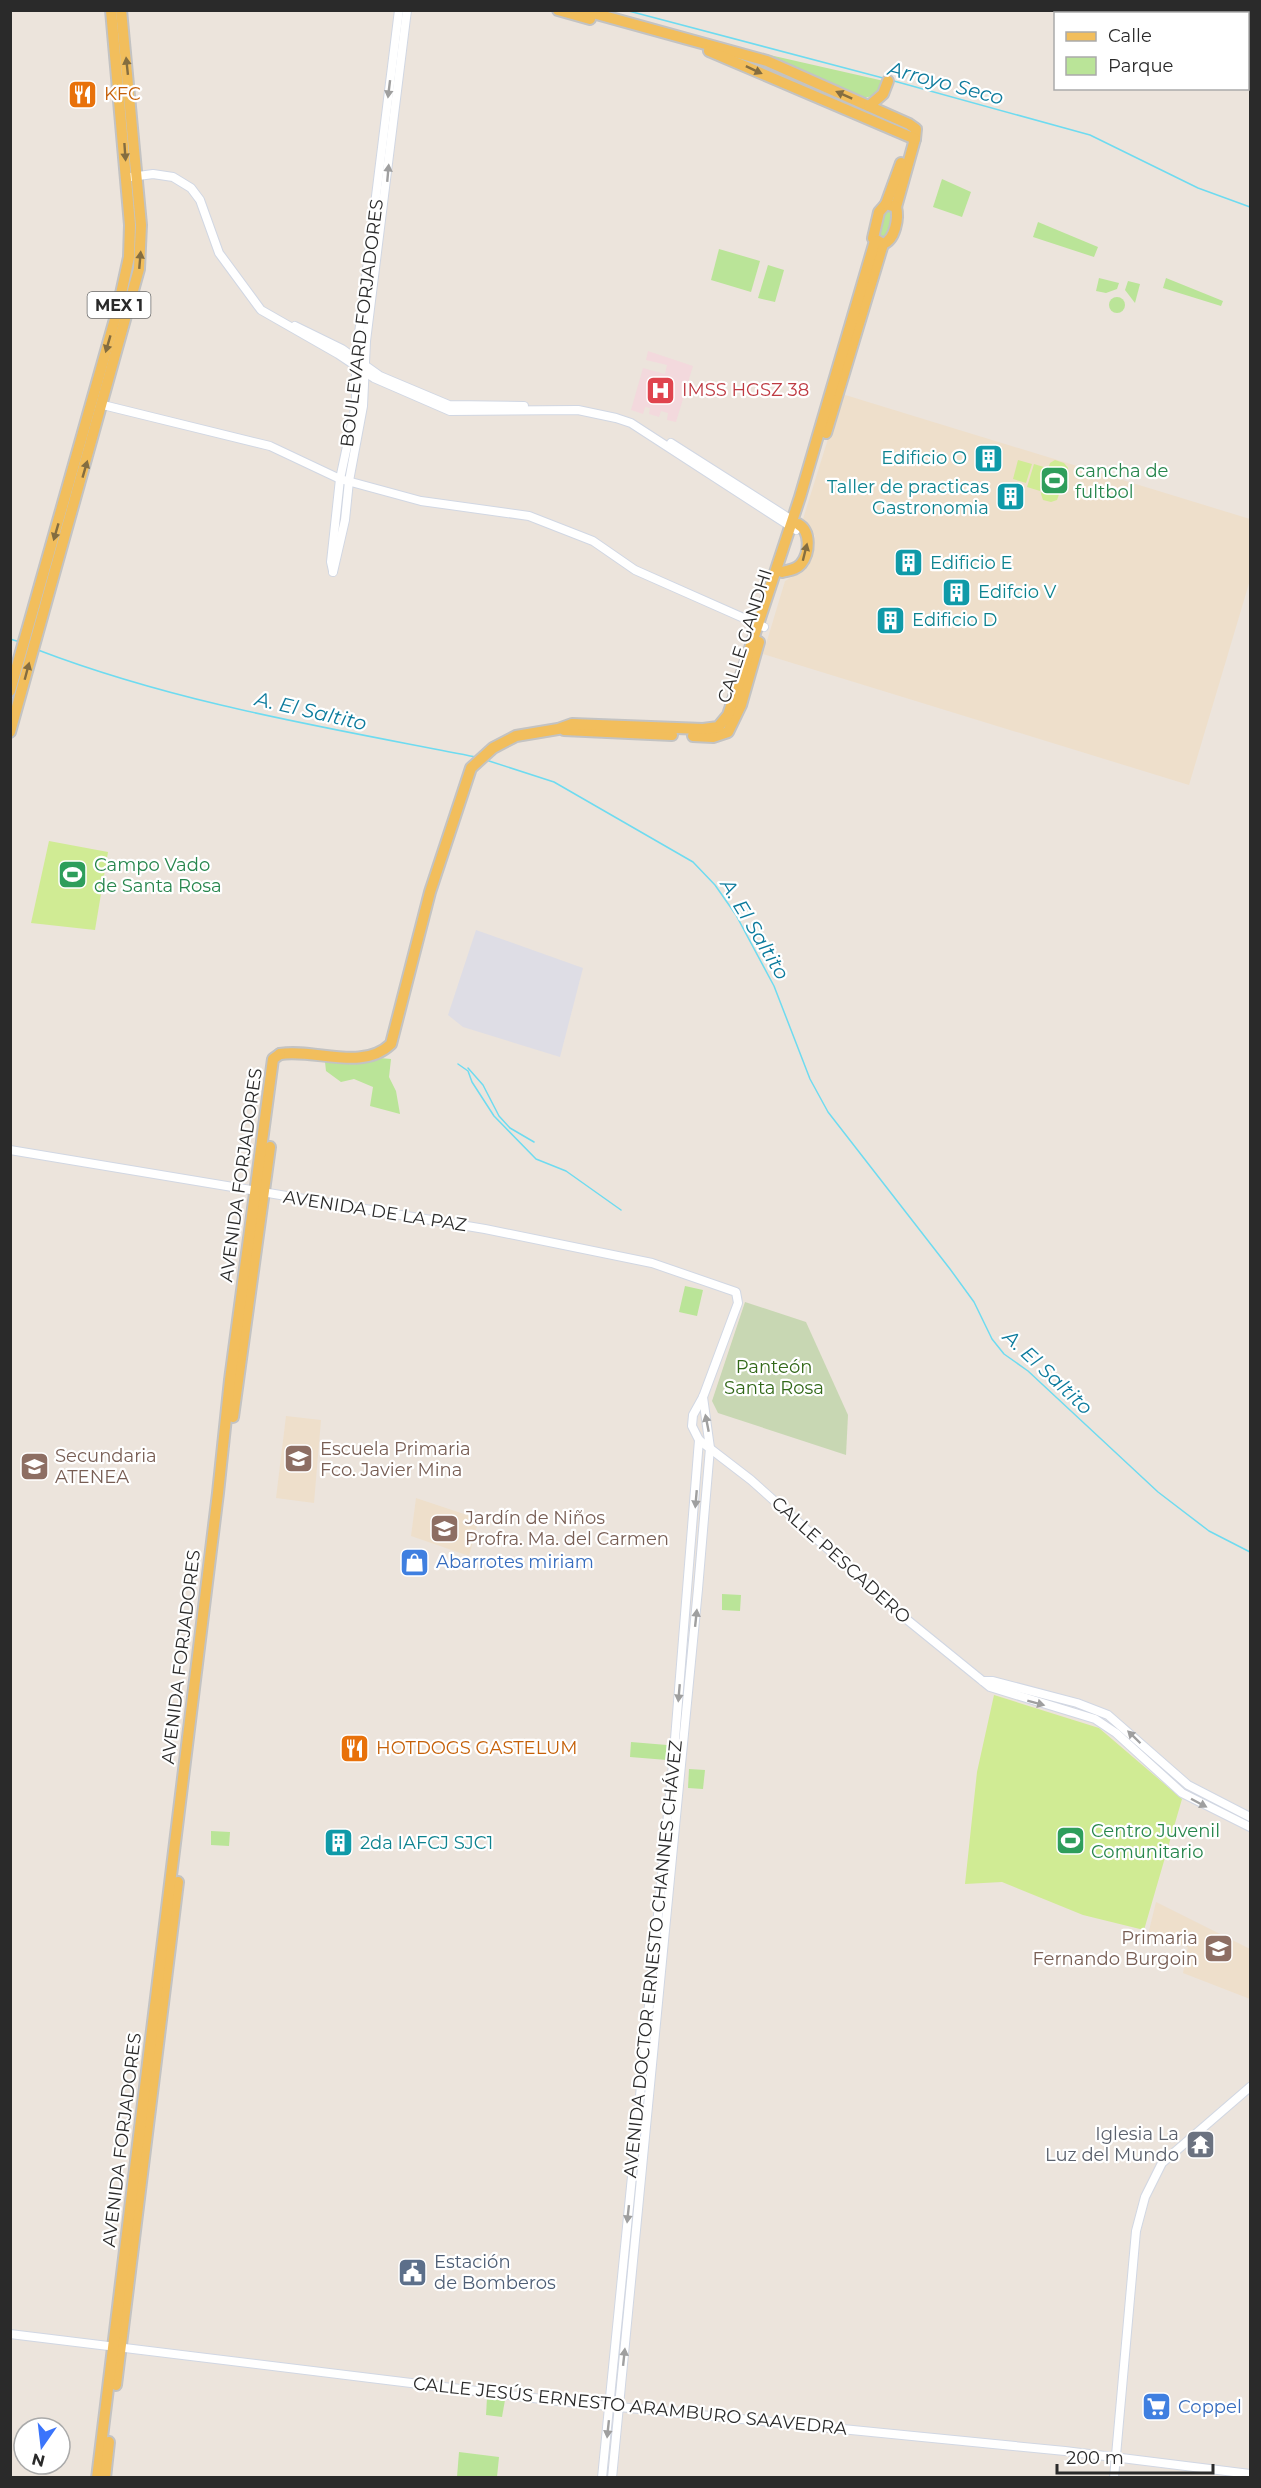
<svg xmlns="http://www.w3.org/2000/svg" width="1261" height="2488" font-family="Montserrat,sans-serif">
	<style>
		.industrial { fill: #dedde5 }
		.education { fill: #eedfcb }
		.medical { fill: #f3d9dd }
		.green { fill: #bae498 }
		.cemetery { fill: #c8d7b3 }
		.pitch { fill: #d0eb94 }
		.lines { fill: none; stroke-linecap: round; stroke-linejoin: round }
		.stream { stroke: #6edbf0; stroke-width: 1.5 }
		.minor-casing { stroke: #d1d7e3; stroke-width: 10 }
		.major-casing { stroke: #c3c3c3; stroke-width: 14 }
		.minor { stroke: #fff; stroke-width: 8 }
		.major { stroke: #f2be5c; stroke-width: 10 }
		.oneway { fill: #846d40 }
		.oneway2 { fill: #9f9f9f }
		.labels { text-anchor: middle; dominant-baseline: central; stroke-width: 4.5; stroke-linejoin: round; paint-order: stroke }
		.shield { fill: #fff; stroke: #6a6a6a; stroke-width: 1.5 }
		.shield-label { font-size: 16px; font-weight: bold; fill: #2a2a2a }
		.food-label { font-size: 18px; fill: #c56008; stroke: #fff; text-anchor: start }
		.street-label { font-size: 18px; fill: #2a2a2a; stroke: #fff }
		.health-label { font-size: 18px; fill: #be3a42; stroke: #fff; text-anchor: start }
		.culture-label { font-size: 18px; fill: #0d838f; stroke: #fff; text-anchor: start }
		.leisure-label { font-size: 18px; fill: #27864d; stroke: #fff; text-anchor: start }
		.park-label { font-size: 18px; fill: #326819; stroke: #fff }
		.education-label { font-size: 18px; fill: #785e54; stroke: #fff; text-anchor: start }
		.shop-label { font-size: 18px; fill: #366cbe; stroke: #fff; text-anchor: start }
		.worship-label { font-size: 18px; fill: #5b616d; stroke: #fff; text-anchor: end }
		.service-label { font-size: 18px; fill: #4e5e75; stroke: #fff; text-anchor: start }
		.water-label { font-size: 20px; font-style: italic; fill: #0c7b9d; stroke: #fff }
	</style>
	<rect width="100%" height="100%" fill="#ece4dc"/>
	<path class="industrial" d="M 476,930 L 583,968 L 560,1057 L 463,1027 L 448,1015 Z"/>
	<g class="education">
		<path d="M 842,394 L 1250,519 L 1250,580 L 1189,785 L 763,654 L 785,581 L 806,569 L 815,536 L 803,519 Z"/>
		<path d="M 286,1416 L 321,1420 L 314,1503 L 276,1498 Z"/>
		<path d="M 416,1498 L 479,1519 L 469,1556 L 411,1536 Z"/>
		<path d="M 1156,1902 L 1250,1949 L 1250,1999 L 1183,1973 L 1188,1947 L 1148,1935 Z"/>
	</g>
	<path class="medical" d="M 648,351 L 693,366 L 676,422 L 667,420 L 668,413 L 661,411 L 659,417 L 649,414 L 650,408 L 645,407 L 643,414 L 631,410 L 643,368 L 665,374 L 667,365 L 646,360 Z"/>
	<g class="green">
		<path d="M 761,53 L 884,81 L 882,89 L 873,96 L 863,98 Z"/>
		<path d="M 942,179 L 971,192 L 962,217 L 933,207 Z"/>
		<path d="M 894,208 L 889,239 L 878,241 L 882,211 Z"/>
		<path d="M 1038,222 L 1098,247 L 1094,257 L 1033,237 Z"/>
		<path d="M 719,249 L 760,261 L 751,292 L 711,280 Z"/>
		<path d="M 768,265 L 784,270 L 775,302 L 758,298 Z"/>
		<path d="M 1099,278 L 1119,283 L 1117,289 L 1106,293 L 1096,291 Z"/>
		<path d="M 1166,278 L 1223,301 L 1221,306 L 1163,288 Z"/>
		<path d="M 1128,281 L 1140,284 L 1135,303 L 1125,290 Z"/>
		<circle cx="1117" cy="305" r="8"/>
		<path d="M 380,1058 L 391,1059 L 389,1077 L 396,1091 L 400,1114 L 370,1106 L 373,1087 L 354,1079 L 341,1082 L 326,1071 L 325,1062 L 348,1063 Z"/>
		<path d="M 685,1286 L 703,1290 L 697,1316 L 679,1312 Z"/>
		<path d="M 722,1594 L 741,1595 L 740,1611 L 722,1610 Z"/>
		<path d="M 631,1742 L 667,1745 L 667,1760 L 630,1757 Z"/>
		<path d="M 689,1769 L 705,1770 L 703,1789 L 688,1788 Z"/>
		<path d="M 211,1831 L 230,1832 L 229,1846 L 211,1845 Z"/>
		<path d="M 487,2398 L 505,2400 L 502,2417 L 486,2415 Z"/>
		<path d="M 459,2452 L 499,2457 L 497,2477 L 457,2477 Z"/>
	</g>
	<path class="cemetery" d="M 745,1302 L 806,1322 L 848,1415 L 846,1455 L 718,1413 L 712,1401 Z"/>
	<g class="pitch">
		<path d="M 1018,460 L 1032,464 L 1026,483 L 1013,479 Z"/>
		<path d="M 1055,460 L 1064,463 L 1068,468 L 1057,500 L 1051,502 L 1043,500 L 1041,494 L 1050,463 Z"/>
		<path d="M 1034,464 L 1047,468 L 1040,491 L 1027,487 Z"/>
		<path d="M 49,841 L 108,852 L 95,930 L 31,923 Z"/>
		<path d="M 994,1695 L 1099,1728 L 1182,1799 L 1144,1930 L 1083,1915 L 1002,1882 L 965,1884 L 977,1772 Z"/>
	</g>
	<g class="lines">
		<g class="stream">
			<path d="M 625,10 L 883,78"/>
			<path d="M 894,81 L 1090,135 L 1198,188 L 1250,207"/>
			<path d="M 10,639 L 20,642"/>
			<path d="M 38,650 C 179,704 329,728 476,757"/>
			<path d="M 486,760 L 554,782 L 693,862 L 715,885 L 736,915 L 774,986 L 810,1079 L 828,1112 L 950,1269 L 974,1302 L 992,1339 L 1004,1354 L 1028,1371 L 1158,1492 L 1209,1531 L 1250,1552"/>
			<path d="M 458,1064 L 468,1071 L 472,1082 L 494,1116 L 536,1159 L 566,1171 L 621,1210"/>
			<path d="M 468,1068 L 483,1085 L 499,1116 L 510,1128 L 534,1142"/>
		</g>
		<defs>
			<g id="minor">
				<path d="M 131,177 L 153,174 L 173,177 L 191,188 L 200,200 L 219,253 L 261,310 L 338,354 L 374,378 L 450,411 L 578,410 L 616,418 L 631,423 L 796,530"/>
				<path d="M 295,326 L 342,349 L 380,376 L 449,405 L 524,406"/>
				<path d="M 103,405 L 270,446 L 340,479 L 421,501 L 529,516 L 593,541 L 635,570 L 764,627"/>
				<path d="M 671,443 L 795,522"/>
				<path d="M 333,571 L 331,562 L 340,479 L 356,404 L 356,358 L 399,10"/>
				<path d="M 333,572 L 345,520 L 349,481 L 363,406 L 366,341 L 407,10"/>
				<path d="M 10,1150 L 485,1229 L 652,1263 L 736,1292 L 738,1303 L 703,1397 L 693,1415 L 692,1426 L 699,1440 L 751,1480 L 905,1618 L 990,1687 L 1095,1719 L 1116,1733 L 1182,1793 L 1250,1827"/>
				<path d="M 983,1681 L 993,1681 L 1077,1703 L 1108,1715 L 1188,1785 L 1250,1817"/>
				<path d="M 10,2334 L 558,2401 L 1065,2451 L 1250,2474"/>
				<path d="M 602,2478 L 673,1764 L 699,1440"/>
				<path d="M 612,2478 L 698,1589 L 710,1448 L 703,1397"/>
				<path d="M 1114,2478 L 1136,2231 L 1145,2197 L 1162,2163 L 1250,2087"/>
			</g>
			<g id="major">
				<path d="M 558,10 L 590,19"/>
				<path d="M 582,10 L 767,61 L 909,124 L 916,129 L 915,139 L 896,207"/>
				<path d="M 709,51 L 915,139"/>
				<path d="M 869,106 L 883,94 L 888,81"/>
				<path d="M 886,204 L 896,207 C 899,218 895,240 883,244 L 873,238 L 879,212 Z"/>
				<path d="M 886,204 L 901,163"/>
				<path d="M 826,433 L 883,244"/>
				<path d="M 782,572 C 789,570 796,570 801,564 C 810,553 811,531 798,524"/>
				<path d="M 10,691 L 117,312 L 129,257 L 130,225 L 111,10"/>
				<path d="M 564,730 L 672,735"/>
				<path d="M 10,732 L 139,269 L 141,225 L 121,10"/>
				<path d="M 693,736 L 713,737 L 728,732 L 741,705 L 759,642"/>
				<path d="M 280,1054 C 315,1048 362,1072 391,1044 L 430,892 L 471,768 L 493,748 L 516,736 L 558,729 L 572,724 L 703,729 L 718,727 L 728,715 L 800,497 L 875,241"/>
				<path d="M 233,1417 L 270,1147"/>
				<path d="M 116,2385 L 178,1882"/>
				<path d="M 97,2478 L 218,1493 L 230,1380 L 273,1059 L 280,1054"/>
				<path d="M 105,2478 L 109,2442"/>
			</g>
		</defs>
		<use href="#minor" class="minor-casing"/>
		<use href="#major" class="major-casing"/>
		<use href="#minor" class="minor"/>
		<use href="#major" class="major"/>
	</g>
	<defs><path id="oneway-solid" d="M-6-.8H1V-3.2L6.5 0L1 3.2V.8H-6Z" transform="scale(1.5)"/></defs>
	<g class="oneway">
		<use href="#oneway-solid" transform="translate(127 66) rotate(-96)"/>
		<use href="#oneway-solid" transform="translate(754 70) rotate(25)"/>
		<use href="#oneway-solid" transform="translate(844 95) rotate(-156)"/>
		<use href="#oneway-solid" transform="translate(125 152) rotate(86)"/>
		<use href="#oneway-solid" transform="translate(140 260) rotate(-85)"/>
		<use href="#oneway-solid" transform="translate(108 344) rotate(106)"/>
		<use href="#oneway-solid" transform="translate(85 469) rotate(-74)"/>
		<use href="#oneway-solid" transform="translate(56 532) rotate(106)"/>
		<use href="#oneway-solid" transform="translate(805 552) rotate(-76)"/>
		<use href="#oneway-solid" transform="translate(27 671) rotate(-75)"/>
	</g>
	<g class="oneway2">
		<use href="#oneway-solid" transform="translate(389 89) rotate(97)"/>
		<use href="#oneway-solid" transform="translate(388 173) rotate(-85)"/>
		<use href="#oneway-solid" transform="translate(707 1423) rotate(-101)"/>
		<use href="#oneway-solid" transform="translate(696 1499) rotate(95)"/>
		<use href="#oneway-solid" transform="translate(696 1618) rotate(-84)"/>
		<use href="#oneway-solid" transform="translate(679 1693) rotate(95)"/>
		<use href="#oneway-solid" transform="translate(1036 1703) rotate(15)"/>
		<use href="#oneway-solid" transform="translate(1134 1737) rotate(-136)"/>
		<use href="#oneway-solid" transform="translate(1199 1803) rotate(28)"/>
		<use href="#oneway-solid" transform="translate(628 2214) rotate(96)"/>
		<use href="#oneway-solid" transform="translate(624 2357) rotate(-84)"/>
		<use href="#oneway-solid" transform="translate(608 2429) rotate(96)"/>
	</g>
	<defs>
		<symbol id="restaurant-square" viewBox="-11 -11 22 22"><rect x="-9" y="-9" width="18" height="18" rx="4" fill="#e8710a" stroke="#fff"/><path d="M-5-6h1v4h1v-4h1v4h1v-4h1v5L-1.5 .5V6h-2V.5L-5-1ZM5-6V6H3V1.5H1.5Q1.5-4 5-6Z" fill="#fff"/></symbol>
		<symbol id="hospital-square" viewBox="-11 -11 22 22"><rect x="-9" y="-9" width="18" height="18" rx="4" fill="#e0444e" stroke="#fff"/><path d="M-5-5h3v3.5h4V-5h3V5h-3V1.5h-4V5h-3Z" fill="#fff"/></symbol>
		<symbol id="building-square" viewBox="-11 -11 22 22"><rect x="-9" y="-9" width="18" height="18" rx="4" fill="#0f9aa8" stroke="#fff"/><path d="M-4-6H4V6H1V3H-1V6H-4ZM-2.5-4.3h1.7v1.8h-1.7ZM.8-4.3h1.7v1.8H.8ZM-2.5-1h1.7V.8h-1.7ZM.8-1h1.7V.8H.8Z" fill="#fff"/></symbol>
		<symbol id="stadium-square" viewBox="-11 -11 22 22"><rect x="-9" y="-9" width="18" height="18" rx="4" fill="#2e9e5b" stroke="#fff"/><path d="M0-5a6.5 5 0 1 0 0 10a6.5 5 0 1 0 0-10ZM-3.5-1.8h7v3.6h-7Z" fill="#fff"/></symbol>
		<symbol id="school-square" viewBox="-11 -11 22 22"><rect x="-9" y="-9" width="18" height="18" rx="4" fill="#8d6e63" stroke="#fff"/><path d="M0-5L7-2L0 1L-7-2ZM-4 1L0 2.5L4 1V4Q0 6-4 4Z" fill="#fff"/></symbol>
		<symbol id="shop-square" viewBox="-11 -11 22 22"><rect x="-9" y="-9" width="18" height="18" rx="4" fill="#3f7fe0" stroke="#fff"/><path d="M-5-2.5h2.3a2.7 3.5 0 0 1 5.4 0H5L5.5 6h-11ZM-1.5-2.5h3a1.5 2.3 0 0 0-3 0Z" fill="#fff"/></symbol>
		<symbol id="temple-square" viewBox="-11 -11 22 22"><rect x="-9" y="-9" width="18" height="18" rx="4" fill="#6b7280" stroke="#fff"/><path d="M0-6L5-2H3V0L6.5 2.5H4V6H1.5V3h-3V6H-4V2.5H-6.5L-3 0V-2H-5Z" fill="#fff"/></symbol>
		<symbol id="civic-square" viewBox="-11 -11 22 22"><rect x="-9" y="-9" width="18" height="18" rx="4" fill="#5c6f8a" stroke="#fff"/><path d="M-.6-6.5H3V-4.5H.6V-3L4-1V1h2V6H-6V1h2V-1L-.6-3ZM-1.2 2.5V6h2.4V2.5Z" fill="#fff"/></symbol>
		<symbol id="supermarket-square" viewBox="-11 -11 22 22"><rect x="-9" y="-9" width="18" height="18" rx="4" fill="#3f7fe0" stroke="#fff"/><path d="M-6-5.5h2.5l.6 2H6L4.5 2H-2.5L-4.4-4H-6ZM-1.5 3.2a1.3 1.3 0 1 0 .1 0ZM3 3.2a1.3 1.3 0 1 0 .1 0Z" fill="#fff"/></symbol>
	</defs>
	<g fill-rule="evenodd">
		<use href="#restaurant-square" x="66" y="78" width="33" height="33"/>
		<use href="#hospital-square" x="644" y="374" width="33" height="33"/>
		<use href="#building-square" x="972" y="442" width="33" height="33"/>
		<use href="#stadium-square" x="1038" y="464" width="33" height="33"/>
		<use href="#building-square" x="994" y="480" width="33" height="33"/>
		<use href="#building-square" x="892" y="546" width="33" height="33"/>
		<use href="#building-square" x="940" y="576" width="33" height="33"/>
		<use href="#building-square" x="874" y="604" width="33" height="33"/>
		<use href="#stadium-square" x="56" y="858" width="33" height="33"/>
		<use href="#school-square" x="282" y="1442" width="33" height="33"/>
		<use href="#school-square" x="18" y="1450" width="33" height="33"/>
		<use href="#school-square" x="428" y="1512" width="33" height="33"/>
		<use href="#shop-square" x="398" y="1546" width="33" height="33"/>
		<use href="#restaurant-square" x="338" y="1732" width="33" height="33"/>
		<use href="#stadium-square" x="1054" y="1824" width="33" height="33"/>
		<use href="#building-square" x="322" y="1826" width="33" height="33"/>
		<use href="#school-square" x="1202" y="1932" width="33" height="33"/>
		<use href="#temple-square" x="1184" y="2128" width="33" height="33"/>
		<use href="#civic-square" x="396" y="2256" width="33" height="33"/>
		<use href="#supermarket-square" x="1140" y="2390" width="33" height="33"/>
	</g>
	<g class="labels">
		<rect class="shield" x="87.5" y="292" width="63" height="26" rx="4.5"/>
		<g class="shield-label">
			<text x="119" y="305">MEX 1</text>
		</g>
		<g class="food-label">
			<text x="104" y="94">KFC</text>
			<text x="376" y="1748">HOTDOGS GASTELUM</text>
		</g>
		<g class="street-label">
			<text transform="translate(362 323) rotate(-83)">BOULEVARD FORJADORES</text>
			<text transform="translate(745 636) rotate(-72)">CALLE GANDHI</text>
			<text transform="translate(241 1175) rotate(-82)">AVENIDA FORJADORES</text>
			<text transform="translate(375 1211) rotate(9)">AVENIDA DE LA PAZ</text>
			<text transform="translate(841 1560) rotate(42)">CALLE PESCADERO</text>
			<text transform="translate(181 1657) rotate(-83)">AVENIDA FORJADORES</text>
			<text transform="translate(653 1959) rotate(-84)">AVENIDA DOCTOR ERNESTO CHANNES CHÁVEZ</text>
			<text transform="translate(122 2140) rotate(-83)">AVENIDA FORJADORES</text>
			<text transform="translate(630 2406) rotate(6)">CALLE JESÚS ERNESTO ARAMBURO SAAVEDRA</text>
		</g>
		<g class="health-label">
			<text x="682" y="390">IMSS HGSZ 38</text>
		</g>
		<g class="culture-label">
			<text x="967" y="458" text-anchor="end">Edificio O</text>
			<text x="989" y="487" text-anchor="end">Taller de practicas<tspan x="989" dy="21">Gastronomia</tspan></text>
			<text x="930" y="563">Edificio E</text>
			<text x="978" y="592">Edifcio V</text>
			<text x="912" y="620">Edificio D</text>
			<text x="360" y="1843">2da IAFCJ SJC1</text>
		</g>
		<g class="leisure-label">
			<text x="1075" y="471">cancha de<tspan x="1075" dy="21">fultbol</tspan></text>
			<text x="94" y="865">Campo Vado<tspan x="94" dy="21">de Santa Rosa</tspan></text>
			<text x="1091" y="1831">Centro Juvenil<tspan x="1091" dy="21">Comunitario</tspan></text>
		</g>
		<g class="park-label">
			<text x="774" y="1367">Panteón<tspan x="774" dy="21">Santa Rosa</tspan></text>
		</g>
		<g class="education-label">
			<text x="320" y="1449">Escuela Primaria<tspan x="320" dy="21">Fco. Javier Mina</tspan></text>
			<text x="55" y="1456">Secundaria<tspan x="55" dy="21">ATENEA</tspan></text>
			<text x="465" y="1518">Jardín de Niños<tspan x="465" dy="21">Profra. Ma. del Carmen</tspan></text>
			<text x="1198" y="1938" text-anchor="end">Primaria<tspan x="1198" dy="21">Fernando Burgoin</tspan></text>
		</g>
		<g class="shop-label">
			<text x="436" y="1562">Abarrotes miriam</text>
			<text x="1178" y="2407">Coppel</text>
		</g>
		<g class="worship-label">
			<text x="1179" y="2134">Iglesia La<tspan x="1179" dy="21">Luz del Mundo</tspan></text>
		</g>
		<g class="service-label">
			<text x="434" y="2262">Estación<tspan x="434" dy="21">de Bomberos</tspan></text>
		</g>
		<g class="water-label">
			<text transform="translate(946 83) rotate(15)">Arroyo Seco</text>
			<text transform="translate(311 711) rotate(13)">A. El Saltito</text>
			<text transform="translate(755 929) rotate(59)">A. El Saltito</text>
			<text transform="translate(1048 1372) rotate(43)">A. El Saltito</text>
		</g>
	</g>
	<rect width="1261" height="2488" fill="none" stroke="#2a2a2a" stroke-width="24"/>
	<rect x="1054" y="12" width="195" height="78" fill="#ffffff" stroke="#aaaaaa" stroke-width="1.5"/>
	<rect x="1066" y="32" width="30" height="9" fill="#f2be5c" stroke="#aaaaaa" stroke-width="1.5"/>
	<text x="1108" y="42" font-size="18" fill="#2a2a2a">Calle</text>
	<rect x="1066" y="57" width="30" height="18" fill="#bae498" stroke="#aaaaaa" stroke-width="1.5"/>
	<text x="1108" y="72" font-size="18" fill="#2a2a2a">Parque</text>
	<g transform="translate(42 2446) rotate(194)"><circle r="28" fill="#ffffff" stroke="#aaaaaa" stroke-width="1.5"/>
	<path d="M0-4.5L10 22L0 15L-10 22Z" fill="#3a74fb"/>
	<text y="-9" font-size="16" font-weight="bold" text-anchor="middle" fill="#2a2a2a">N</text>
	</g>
	<path d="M1057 2464v9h156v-9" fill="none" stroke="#2a2a2a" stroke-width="3"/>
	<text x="1066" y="2464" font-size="18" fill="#2a2a2a" stroke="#ffffff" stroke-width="4.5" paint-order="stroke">200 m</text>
</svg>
